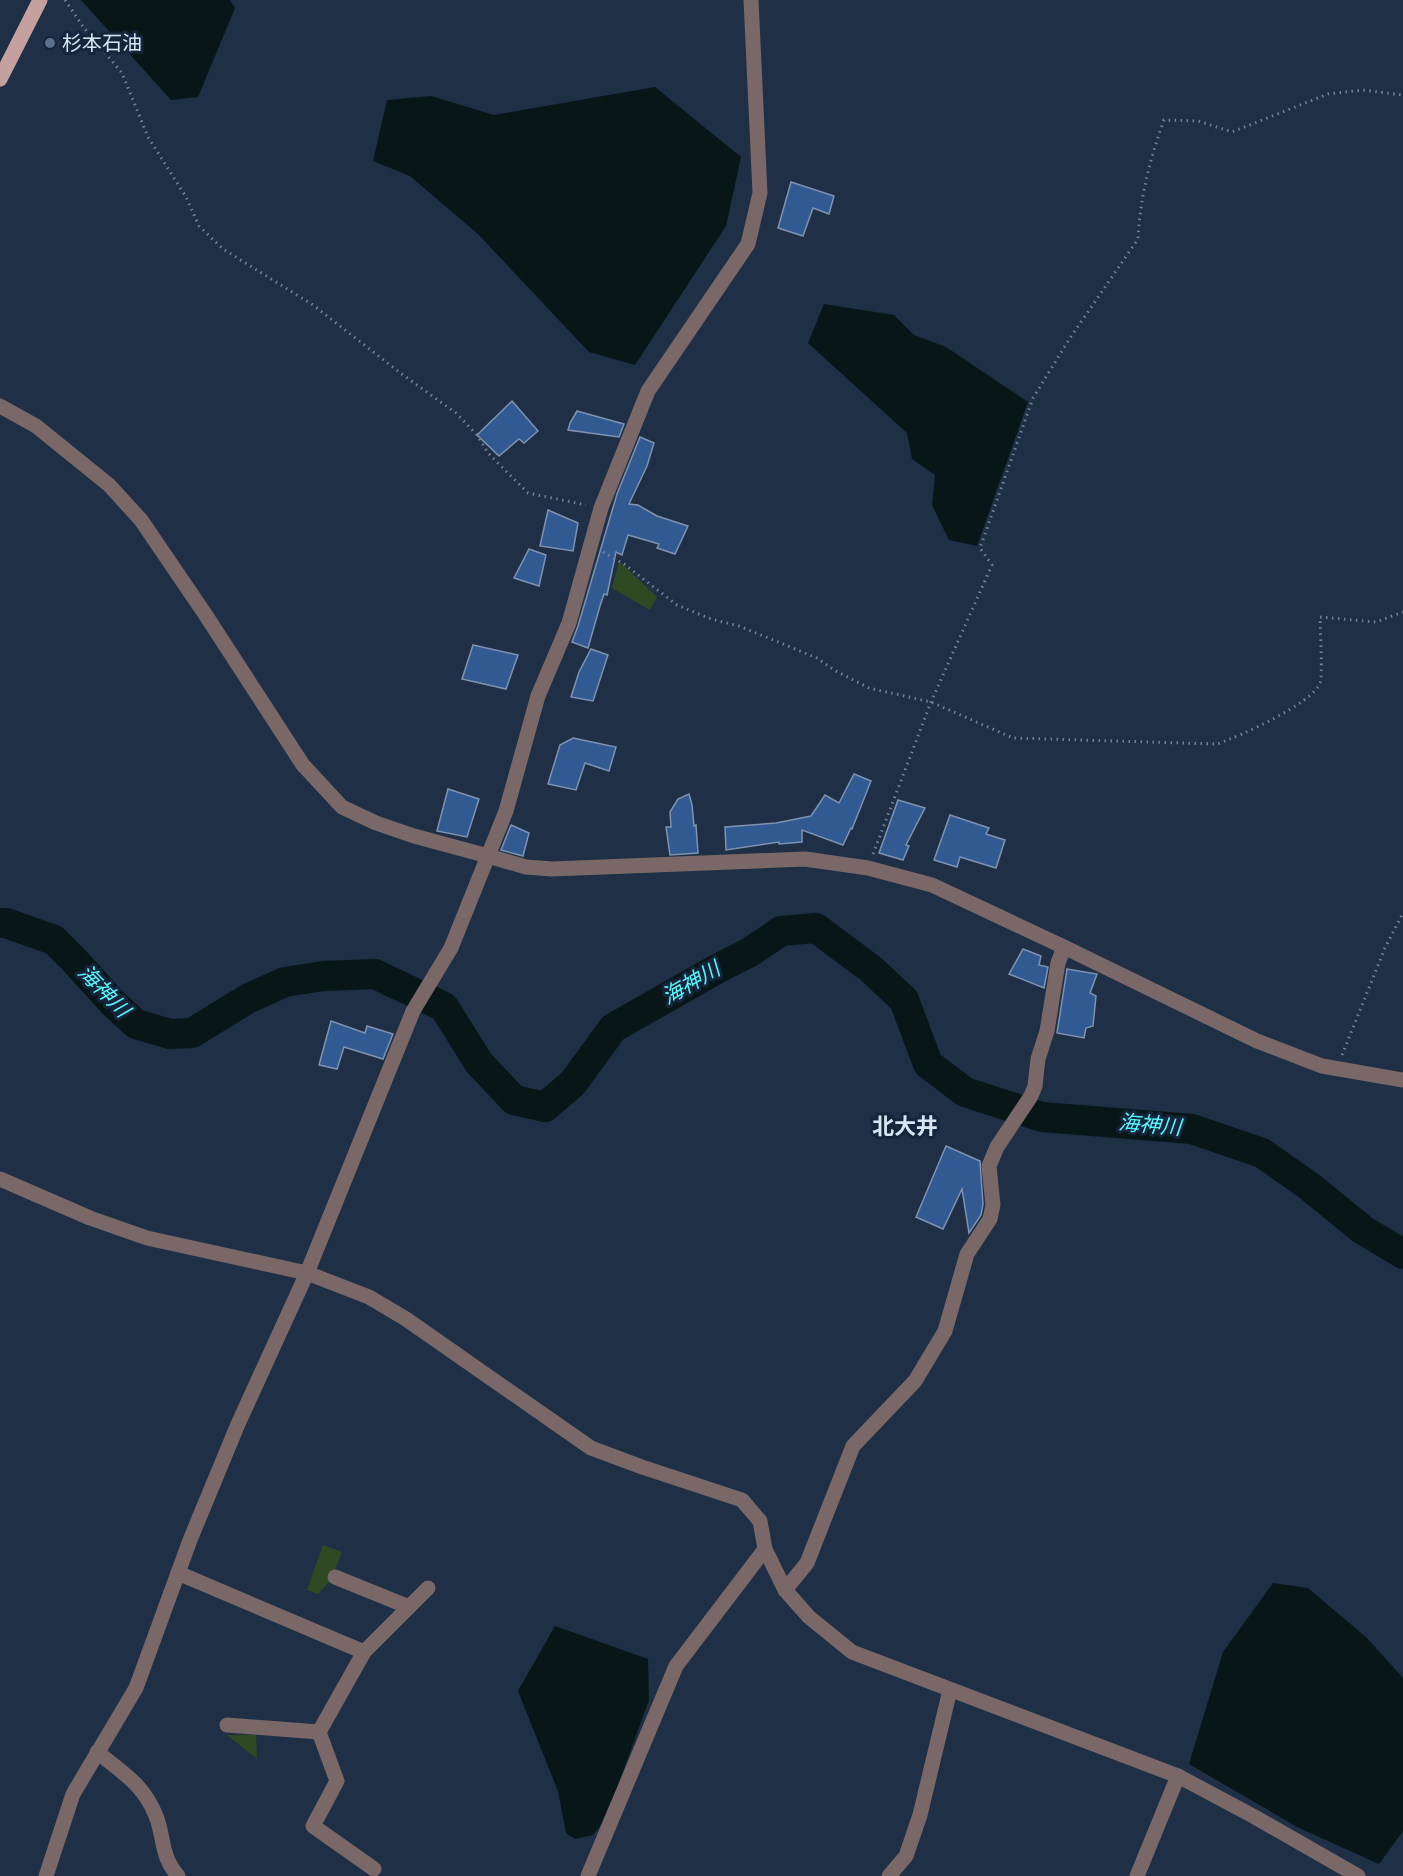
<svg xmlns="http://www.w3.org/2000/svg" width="1403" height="1876" font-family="Roboto,'Noto Sans JP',sans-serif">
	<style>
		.green { fill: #2f4a23 }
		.water { fill: #081617 }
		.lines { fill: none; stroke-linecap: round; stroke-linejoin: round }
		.river { stroke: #081617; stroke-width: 30 }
		.building { fill: #325a92; stroke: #7f93b0; stroke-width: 1.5 }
		.path { stroke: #758397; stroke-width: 3; stroke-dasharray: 1.5 4.5; stroke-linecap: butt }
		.minor { stroke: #796867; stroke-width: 15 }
		.tertiary { stroke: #796867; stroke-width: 15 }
		.primary { stroke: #c4a19f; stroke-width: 15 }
		.service-dot { fill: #5c6f8a; stroke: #14253c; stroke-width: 2 }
		.labels { text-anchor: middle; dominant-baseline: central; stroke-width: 6; stroke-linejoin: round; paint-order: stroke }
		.poi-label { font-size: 20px; fill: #d9e4f3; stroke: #14253c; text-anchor: start }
		.water-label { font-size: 21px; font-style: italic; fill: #59f9fe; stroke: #14253c }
		.quarter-label { font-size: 22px; font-weight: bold; fill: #d9e4f3; stroke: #14253c }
	</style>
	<rect width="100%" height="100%" fill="#1e2f46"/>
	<g class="green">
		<path d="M 619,561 L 657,597 L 650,610 L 612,588 Z"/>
		<path d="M 323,1545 L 342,1552 L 331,1580 L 318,1594 L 307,1590 Z"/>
		<path d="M 227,1735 L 256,1735 L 257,1759 Z"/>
	</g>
	<g class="water">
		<path d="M 81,0 L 230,0 L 235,8 L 198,97 L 171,100 Z"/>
		<path d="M 655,87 L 741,157 L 726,226 L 635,365 L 589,352 L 478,234 L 410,176 L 373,161 L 387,100 L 431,96 L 494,115 Z"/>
		<path d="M 824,304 L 894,315 L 914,335 L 946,347 L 1028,402 L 977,546 L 949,540 L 932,505 L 935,475 L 912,459 L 907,433 L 808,343 Z"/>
		<path d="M 1273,1583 L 1308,1588 L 1367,1638 L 1403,1678 L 1403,1831 L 1379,1864 L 1299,1828 L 1189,1764 L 1223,1652 Z"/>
		<path d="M 555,1626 L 648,1659 L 649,1700 L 617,1788 L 600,1826 L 593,1835 L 575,1839 L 566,1833 L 558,1791 L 518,1691 Z"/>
	</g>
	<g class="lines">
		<path class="river" d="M 0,923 L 6,923 L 54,940 L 73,959 L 114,1004 L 136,1024 L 170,1034 L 192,1033 L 249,998 L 285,982 L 323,976 L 375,974 L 444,1007 L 479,1063 L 514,1100 L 545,1107 L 573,1083 L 613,1028 L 715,970 L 750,952 L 781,931 L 816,928 L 871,969 L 904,1000 L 928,1064 L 965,1092 L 1042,1117 L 1192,1129 L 1262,1153 L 1309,1186 L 1363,1230 L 1403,1254"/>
	</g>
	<g class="building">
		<path d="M 791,182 L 834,196 L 829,214 L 813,208 L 803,236 L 778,228 Z"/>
		<path d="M 512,401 L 538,431 L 524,443 L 519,439 L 499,456 L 477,435 Z"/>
		<path d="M 577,411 L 624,424 L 619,437 L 568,430 L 570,423 Z"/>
		<path d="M 640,437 L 654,443 L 647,466 L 629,504 L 638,505 L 657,516 L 688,526 L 675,554 L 657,548 L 659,544 L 628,535 L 622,555 L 616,552 L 607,595 L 604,594 L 600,606 L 588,648 L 572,642 L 578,626 L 617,494 Z"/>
		<path d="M 548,510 L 578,523 L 573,551 L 540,546 Z"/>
		<path d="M 529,549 L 546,555 L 539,586 L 514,578 Z"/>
		<path d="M 473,645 L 518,655 L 506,689 L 462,679 Z"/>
		<path d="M 591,649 L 608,655 L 593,701 L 571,697 L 579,672 Z"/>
		<path d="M 573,738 L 616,747 L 609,771 L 585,763 L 576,790 L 548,784 L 560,745 Z"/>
		<path d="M 854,774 L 871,781 L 852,829 L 851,828 L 843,845 L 802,830 L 802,842 L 779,844 L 779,842 L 726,850 L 725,827 L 776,823 L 811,816 L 825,795 L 839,803 Z"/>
		<path d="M 448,789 L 479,799 L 467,837 L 437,831 Z"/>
		<path d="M 689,794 L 692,805 L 694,826 L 696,825 L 698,853 L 670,855 L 666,827 L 671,827 L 670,812 L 678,799 Z"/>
		<path d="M 898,800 L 925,808 L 906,845 L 909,846 L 903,860 L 879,853 Z"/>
		<path d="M 950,815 L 989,828 L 986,834 L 1005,840 L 996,868 L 960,857 L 957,867 L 934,860 Z"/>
		<path d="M 511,825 L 529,833 L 523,856 L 501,850 Z"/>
		<path d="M 1023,949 L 1041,956 L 1039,965 L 1048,967 L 1044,988 L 1009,974 Z"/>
		<path d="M 1067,969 L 1097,974 L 1090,993 L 1096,996 L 1093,1026 L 1086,1028 L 1084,1038 L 1057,1033 Z"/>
		<path d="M 331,1021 L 365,1033 L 367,1026 L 393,1034 L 383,1059 L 344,1047 L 337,1069 L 319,1065 Z"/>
		<path d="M 946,1146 L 980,1161 L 983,1204 L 981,1215 L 969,1233 L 962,1189 L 943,1229 L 916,1217 Z"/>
	</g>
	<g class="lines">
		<g class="path">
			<path d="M 65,0 L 84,28 L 122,73 L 148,137 L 186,197 L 199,226 L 223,249 L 313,305 L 399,372 L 456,413 L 477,435 L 488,453 L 528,493 L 586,505"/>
			<path d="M 603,552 L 624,564 L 677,605 L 711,619 L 739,626 L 817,658 L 834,670 L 869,688 L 931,702 L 1013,738 L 1217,744 C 1240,736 1312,704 1320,683 C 1323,676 1320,628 1320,617 L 1376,622 L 1403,612"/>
			<path d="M 873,854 L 931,702 L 992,565 L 980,548 L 1033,398 L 1070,338 L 1138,239 C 1140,198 1150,158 1164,120 L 1198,121 L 1232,132 L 1328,94 L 1363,90 L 1403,95"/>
			<path d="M 1342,1055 L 1385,948 L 1403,913"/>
		</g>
		<g class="minor">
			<path d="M 0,406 L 36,426 L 109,485 L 141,520 L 205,614 L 303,765 L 342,807 L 376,823 L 414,836 L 488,856"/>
			<path d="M 0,1179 L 90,1218 L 147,1238 L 307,1273 L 369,1297 L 406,1319 L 591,1448 L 642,1467 L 742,1500 L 760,1521 L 765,1549 L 785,1590 L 809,1617 L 852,1652 L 1178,1776 L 1253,1816 L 1358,1876"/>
			<path d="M 178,1573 L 364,1652 L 319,1732 L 227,1725"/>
			<path d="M 335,1577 L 409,1607"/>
			<path d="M 785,1590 L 807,1563 L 853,1446 L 915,1381 L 945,1331 L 967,1254 L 990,1219 L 993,1205 L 989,1166 L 997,1147 L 1031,1096 L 1035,1086 L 1038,1059 L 1047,1031 L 1058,963 L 1064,947"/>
			<path d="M 364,1652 L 428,1588"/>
			<path d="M 319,1732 L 337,1781 L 313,1826 L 374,1869"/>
			<path d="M 97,1752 C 122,1772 144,1785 156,1816 C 165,1839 160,1855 178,1876"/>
			<path d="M 46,1876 L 73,1794 L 136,1688 L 190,1540 L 238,1424 L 307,1273 L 413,1011 L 451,948 L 506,811 L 538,696 L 569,623 L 601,508 L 648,391 L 748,244 L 760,193 L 751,0"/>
			<path d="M 588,1876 L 676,1666 L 765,1549"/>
			<path d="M 889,1876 L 906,1856 L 920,1815 L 950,1690"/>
			<path d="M 1137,1876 L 1178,1776"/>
		</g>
		<path class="tertiary" d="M 488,856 L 526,867 L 552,869 L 805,859 L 868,868 L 932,885 L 1064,947 L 1257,1041 L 1322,1066 L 1403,1080"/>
		<path class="primary" d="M 0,79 L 40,0"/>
	</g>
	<circle class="service-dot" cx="50" cy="43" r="6"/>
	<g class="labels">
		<g class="poi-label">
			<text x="62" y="43">杉本石油</text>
		</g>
		<g class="water-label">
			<text transform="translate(691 983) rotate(-30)">海神川</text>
			<text transform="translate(104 991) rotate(46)">海神川</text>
			<text transform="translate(1150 1125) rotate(5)">海神川</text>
		</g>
		<g class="quarter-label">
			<text x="905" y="1126">北大井</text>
		</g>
	</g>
</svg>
